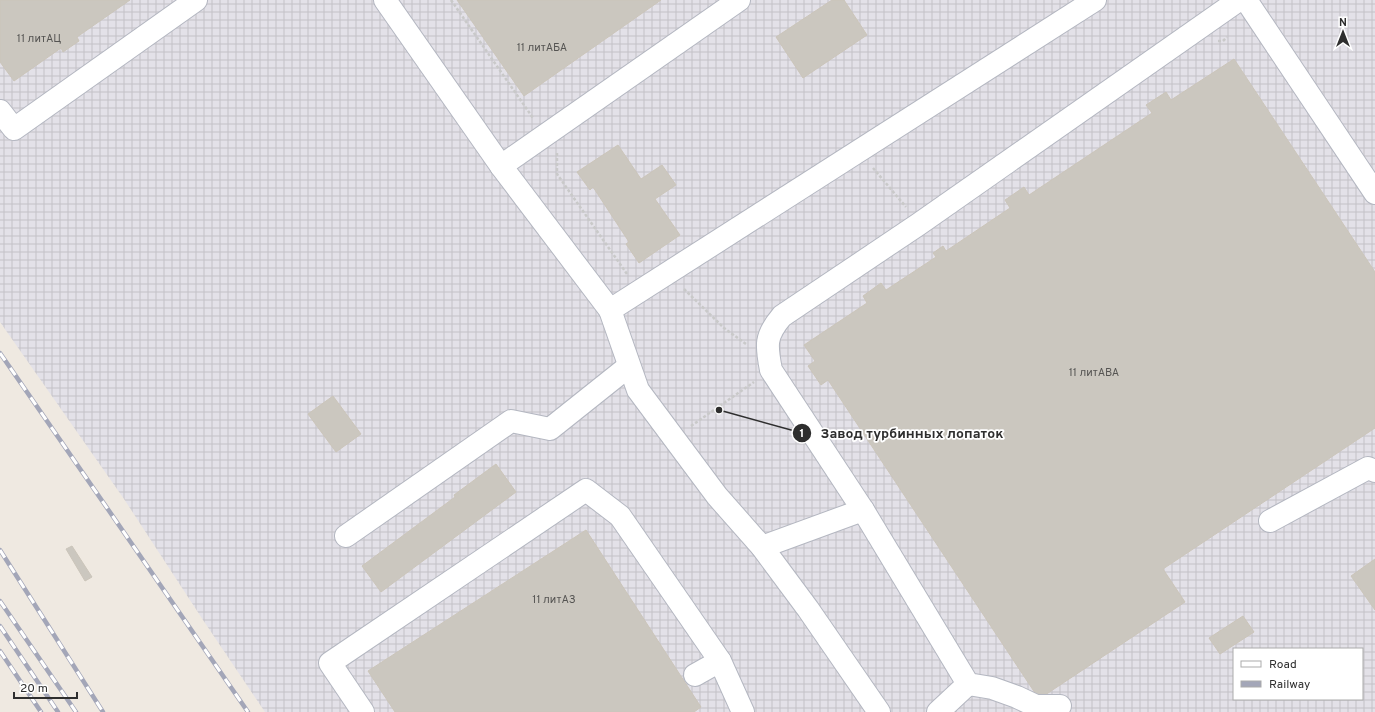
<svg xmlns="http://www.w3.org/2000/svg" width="1375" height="712" font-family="Overpass,sans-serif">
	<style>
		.industrial { fill: url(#industrial-grid); fill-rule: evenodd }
		.building { fill: #cbc7bf; stroke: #cbc5ba }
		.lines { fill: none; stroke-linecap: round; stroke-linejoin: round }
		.minor-casing { stroke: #b4b7c1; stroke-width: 24 }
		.path { stroke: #c9c9c9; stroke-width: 2.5; stroke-dasharray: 3 2; stroke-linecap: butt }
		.minor { stroke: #fff; stroke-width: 22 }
		.rail-casing { stroke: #a3a6b8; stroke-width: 4.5 }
		.rail { stroke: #fff; stroke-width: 3; stroke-dasharray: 9; stroke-linecap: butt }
		.labels { text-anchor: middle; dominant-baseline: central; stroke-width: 3.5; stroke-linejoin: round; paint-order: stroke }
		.number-label { font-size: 11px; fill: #555452 }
		.leader { fill: none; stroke: #2e2e2e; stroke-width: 1.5 }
		.callout-dot { fill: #2e2e2e; stroke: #fff; stroke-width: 1.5 }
		.mark-label { font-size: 12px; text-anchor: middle; font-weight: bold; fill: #fff }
		.callout-label { font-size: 14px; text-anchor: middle; font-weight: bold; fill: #2e2e2e; stroke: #fff; stroke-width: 3.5; stroke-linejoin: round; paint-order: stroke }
	</style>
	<defs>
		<pattern id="industrial-grid" width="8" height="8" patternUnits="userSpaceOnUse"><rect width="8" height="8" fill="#e3e1e8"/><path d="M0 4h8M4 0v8" fill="none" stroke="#c3c1c7"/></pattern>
	</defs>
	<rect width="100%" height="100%" fill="#efe9e1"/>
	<path class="industrial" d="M 0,0 L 1375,0 L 1375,712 L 265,712 L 203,620 L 124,499 L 0,322 ZM 1234,649 L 1362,649 L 1362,699 L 1234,699 Z"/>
	<g class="building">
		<path d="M 0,0 L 130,0 L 77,37 L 79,41 L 63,52 L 61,48 L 14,81 L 0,62 Z"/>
		<path d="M 457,0 L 661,0 L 524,96 Z"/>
		<path d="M 832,0 L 844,0 L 867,35 L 803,78 L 776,37 Z"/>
		<path d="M 1234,59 L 1375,272 L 1375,428 L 1163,569 L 1185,602 L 1039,699 L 828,380 L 821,385 L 808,366 L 815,361 L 804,345 L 867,303 L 863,296 L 881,283 L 886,290 L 936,257 L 933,253 L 943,246 L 946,251 L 1010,208 L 1005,200 L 1024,187 L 1029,195 L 1152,113 L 1146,105 L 1166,92 L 1171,100 Z"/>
		<path d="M 618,145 L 641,179 L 662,165 L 676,185 L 655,199 L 680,235 L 639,263 L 626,244 L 629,242 L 593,187 L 590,190 L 577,172 Z"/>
		<path d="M 333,396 L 361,434 L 336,452 L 308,414 Z"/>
		<path d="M 496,464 L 516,492 L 381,592 L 362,566 L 455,497 L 454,495 Z"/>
		<path d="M 586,530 L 701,707 L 694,712 L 395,712 L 368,671 Z"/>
		<path d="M 72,546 L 92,577 L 85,581 L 66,549 Z"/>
		<path d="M 1375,559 L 1375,610 L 1351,576 Z"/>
		<path d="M 1243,616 L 1254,632 L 1220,654 L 1209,638 Z"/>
	</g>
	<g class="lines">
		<defs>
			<g id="minor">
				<path d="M 385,0 L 501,166 L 610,310 L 638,390 L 717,496 L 762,547 L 808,609 L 879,712"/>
				<path d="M 1246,0 L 1375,193"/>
				<path d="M 0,111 L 14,129 L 196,0"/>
				<path d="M 501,166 L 739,0"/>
				<path d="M 610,310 L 1095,0"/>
				<path d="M 1270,521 L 1368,468 L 1375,471"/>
				<path d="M 346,536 L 511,421 L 550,429 L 629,366"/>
				<path d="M 762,547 L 863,510"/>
				<path d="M 695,675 L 720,661"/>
				<path d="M 1060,706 L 1036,706 L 1017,697 L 992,688 L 968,684 L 863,510 L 771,370 C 766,345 765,336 782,316 L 919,224 L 1239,0"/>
				<path d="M 363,712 L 330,663 L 586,490 L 620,516 L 720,661 L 743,712"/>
				<path d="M 938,712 L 968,684"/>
			</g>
		</defs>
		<use href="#minor" class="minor-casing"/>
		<g class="path">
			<path d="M 451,0 L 533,118"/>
			<path d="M 1218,41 L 1223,41 L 1227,37"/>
			<path d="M 557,153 L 557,174 L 627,274"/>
			<path d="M 873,168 L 906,207"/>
			<path d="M 684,289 L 724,328 L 746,344"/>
			<path d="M 691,426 L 754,382"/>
		</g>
		<use href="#minor" class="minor"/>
		<defs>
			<g id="rail">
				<path d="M 0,353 L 248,712"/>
				<path d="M 0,550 L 103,712"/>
				<path d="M 0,601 L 76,712"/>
				<path d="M 0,626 L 58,712"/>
				<path d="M 0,651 L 41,712"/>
			</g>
		</defs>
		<use href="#rail" class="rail-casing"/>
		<use href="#rail" class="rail"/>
	</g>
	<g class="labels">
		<g class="number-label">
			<text x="39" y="39">11 литАЦ</text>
			<text x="542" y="48">11 литАБА</text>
			<text x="1094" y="373">11 литАВА</text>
			<text x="554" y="600">11 литАЗ</text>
		</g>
	</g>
	<path class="leader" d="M719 410L802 433"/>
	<g class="callout-dot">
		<circle cx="719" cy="410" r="4"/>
		<circle cx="802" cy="433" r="10"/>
	</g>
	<g class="mark-label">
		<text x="802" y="437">1</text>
	</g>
	<g class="callout-label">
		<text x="912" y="438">Завод турбинных лопаток</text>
	</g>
	<rect x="1233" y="648" width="130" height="52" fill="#ffffff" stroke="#ababab"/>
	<rect x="1241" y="661" width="20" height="6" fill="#ffffff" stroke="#ababab"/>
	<text x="1269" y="668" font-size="12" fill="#2e2e2e">Road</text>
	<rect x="1241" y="681" width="20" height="6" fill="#a3a6b8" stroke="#ababab"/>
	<text x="1269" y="688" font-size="12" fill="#2e2e2e">Railway</text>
	<g transform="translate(1343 32)" stroke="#ffffff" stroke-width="3" paint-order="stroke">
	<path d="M0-3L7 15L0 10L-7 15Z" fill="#2e2e2e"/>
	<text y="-6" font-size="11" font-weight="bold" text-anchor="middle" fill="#2e2e2e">N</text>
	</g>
	<path d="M14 692v6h63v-6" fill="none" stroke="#2e2e2e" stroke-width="2"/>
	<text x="20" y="692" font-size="12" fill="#2e2e2e" stroke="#ffffff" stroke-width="3" paint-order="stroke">20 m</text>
</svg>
